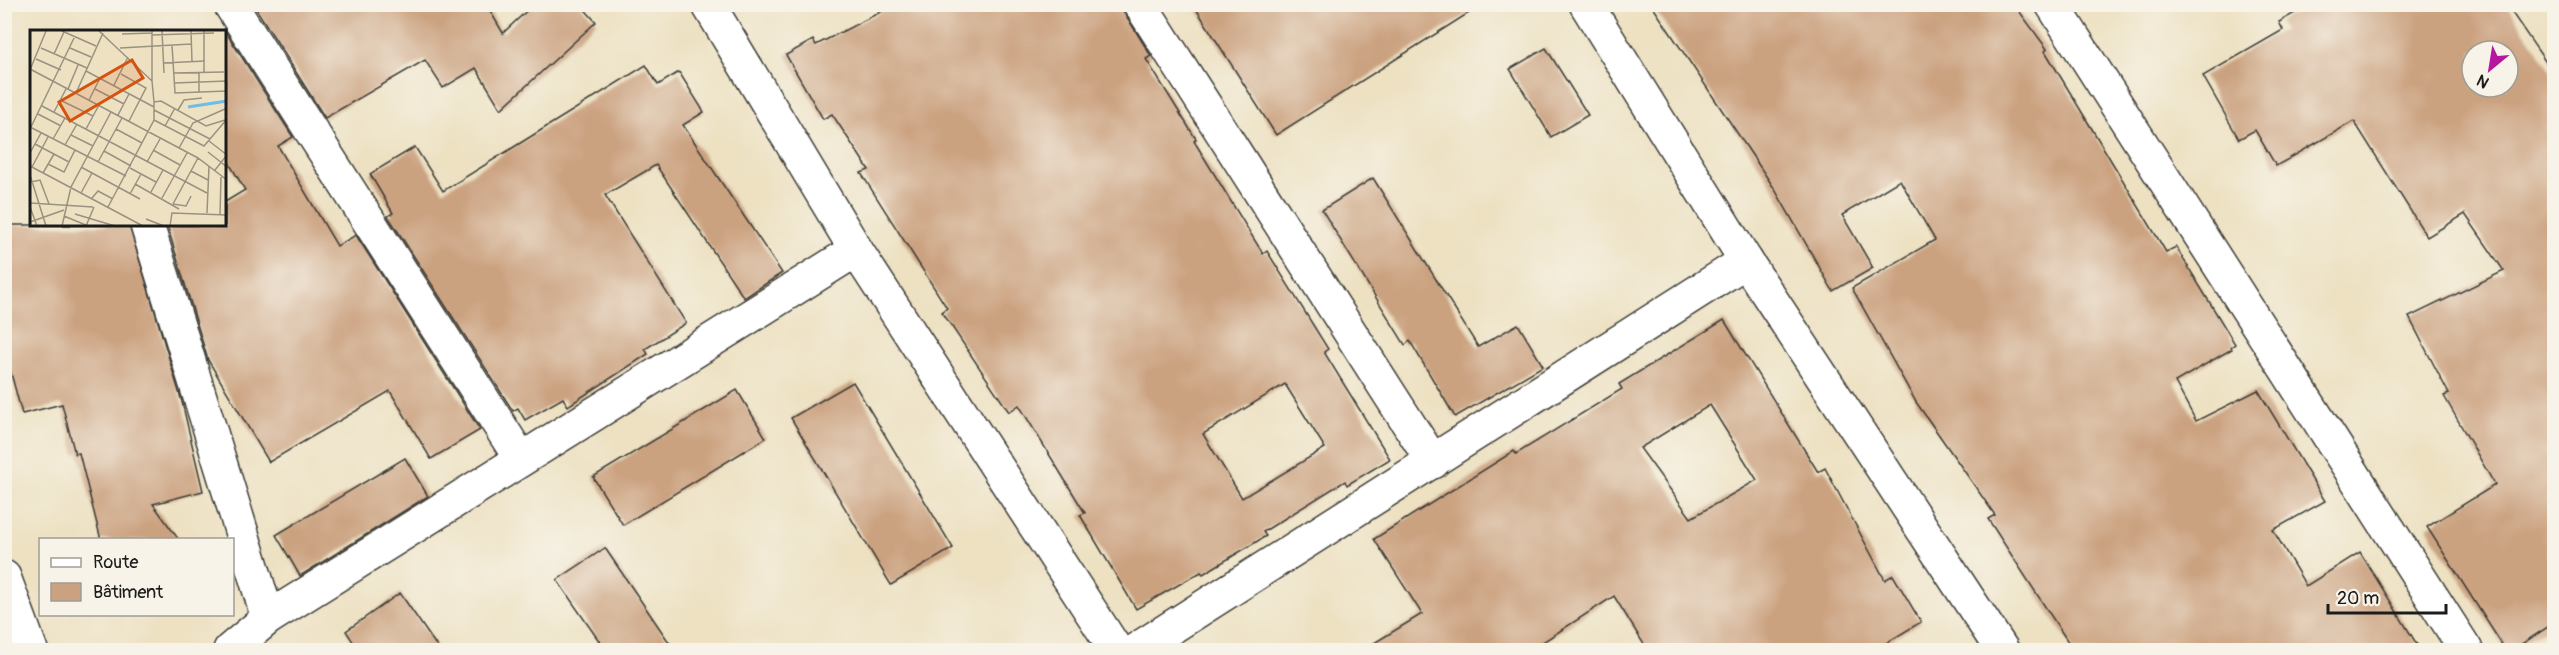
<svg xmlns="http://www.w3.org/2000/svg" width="2559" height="655" font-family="Pangolin,sans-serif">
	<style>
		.building { fill: #cba280; fill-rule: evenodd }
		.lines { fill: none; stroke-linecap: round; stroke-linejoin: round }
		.street-casing { stroke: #3b3a35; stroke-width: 36 }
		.secondary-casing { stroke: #3b3a35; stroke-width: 36 }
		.street { stroke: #fff; stroke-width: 33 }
		.secondary { stroke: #fff; stroke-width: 33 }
		.inset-river { fill: none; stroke: #6dbde8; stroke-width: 3 }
		.inset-road { fill: none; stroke: #999280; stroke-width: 1.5 }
		.view { fill: #d4530e; fill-opacity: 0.15; stroke: #d4530e; stroke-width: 3 }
		.inset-edge { fill: none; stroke: #1c1c1c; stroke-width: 3 }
	</style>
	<rect width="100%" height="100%" fill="#f7f3e8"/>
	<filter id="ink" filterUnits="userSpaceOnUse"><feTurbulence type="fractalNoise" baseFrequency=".0167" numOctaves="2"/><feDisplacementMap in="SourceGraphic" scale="12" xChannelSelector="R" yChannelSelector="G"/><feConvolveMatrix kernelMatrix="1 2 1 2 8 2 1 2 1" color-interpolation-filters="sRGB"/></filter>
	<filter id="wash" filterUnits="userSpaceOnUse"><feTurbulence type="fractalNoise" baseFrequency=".008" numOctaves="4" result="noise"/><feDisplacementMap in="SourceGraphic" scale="24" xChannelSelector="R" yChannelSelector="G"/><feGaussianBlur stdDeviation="1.35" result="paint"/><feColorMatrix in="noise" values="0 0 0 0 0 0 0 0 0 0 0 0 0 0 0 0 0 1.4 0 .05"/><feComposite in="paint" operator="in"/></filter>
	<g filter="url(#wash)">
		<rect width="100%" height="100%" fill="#ede1c2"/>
		<g id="blocks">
			<g class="building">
				<path d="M 253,4 L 486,4 L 503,33 L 534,4 L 580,4 L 596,22 L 501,109 L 476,68 L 443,88 L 425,60 L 325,118 Z"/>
				<path d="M 896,4 L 1119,4 L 1151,56 L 1146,59 L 1196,139 L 1194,141 L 1263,254 L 1267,251 L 1328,349 L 1324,352 L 1390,459 L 1347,485 L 1345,481 L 1263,532 L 1266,536 L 1203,574 L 1201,572 L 1136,609 L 1080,515 L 1085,513 L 1019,405 L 1009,412 L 942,312 L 947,308 L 861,173 L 869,170 L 832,114 L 823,119 L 786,55 L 813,40 L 816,45 ZM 1285,384 L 1325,448 L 1242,498 L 1203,434 Z"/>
				<path d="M 1193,4 L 1483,4 L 1276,135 Z"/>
				<path d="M 1651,4 L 2014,4 L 2047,49 L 2045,51 L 2166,252 L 2176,247 L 2235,344 L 2231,347 L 2232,349 L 2175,382 L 2196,421 L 2258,390 L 2325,501 L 2273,530 L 2306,586 L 2360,552 L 2421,651 L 2074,651 L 1988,519 L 1995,515 L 1916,402 L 1852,288 L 1935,240 L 1900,180 L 1842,215 L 1873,268 L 1833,291 L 1774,188 Z"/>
				<path d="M 2310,4 L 2506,4 L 2554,74 L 2554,623 L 2511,651 L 2506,651 L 2427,527 L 2495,485 L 2444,396 L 2449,394 L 2409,317 L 2504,271 L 2465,214 L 2427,237 L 2354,121 L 2276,166 L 2255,130 L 2239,139 L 2203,76 L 2283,30 L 2279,22 ZM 2472,51 L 2508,51 L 2508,87 L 2472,87 Z"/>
				<path d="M 225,31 L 293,137 L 278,146 L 337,246 L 356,235 L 480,430 L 431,459 L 390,391 L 269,462 L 208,360 L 167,225 L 225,225 L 225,202 L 245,190 L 225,156 Z"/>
				<path d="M 1546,48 L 1588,115 L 1551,137 L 1510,69 Z"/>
				<path d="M 646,65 L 658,85 L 679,72 L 704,112 L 683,125 L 782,273 L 744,298 L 656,165 L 605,195 L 686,323 L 645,349 L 648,354 L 568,406 L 563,398 L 525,420 L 518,408 L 513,411 L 388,216 L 393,213 L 370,174 L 415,147 L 443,191 Z"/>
				<path d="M 1373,178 L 1478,347 L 1518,324 L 1543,366 L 1455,417 L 1410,341 L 1405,345 L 1322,210 Z"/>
				<path d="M 4,225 L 129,225 L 182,402 L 203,491 L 153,504 L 179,540 L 101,540 L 79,453 L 75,454 L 62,404 L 22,414 L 4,347 Z"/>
				<path d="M 1724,320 L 1818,472 L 1825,468 L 1885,580 L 1893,575 L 1921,622 L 1873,651 L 1648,651 L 1614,596 L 1529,651 L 1361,651 L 1422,614 L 1374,539 L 1514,451 L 1516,454 L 1622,389 L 1619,384 ZM 1710,405 L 1757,480 L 1691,518 L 1640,448 Z"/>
				<path d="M 853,382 L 953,548 L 891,585 L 791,418 Z"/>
				<path d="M 737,390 L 766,438 L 623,525 L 593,477 Z"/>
				<path d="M 405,458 L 428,496 L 300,576 L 276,535 Z"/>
				<path d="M 605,548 L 675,651 L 606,651 L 557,580 Z"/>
				<path d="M 400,593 L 440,651 L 359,651 L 346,631 Z"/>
			</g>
		</g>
	</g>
	<g filter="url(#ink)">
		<use href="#blocks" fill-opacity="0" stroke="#3b3a35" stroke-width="1.5"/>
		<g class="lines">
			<defs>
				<g id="street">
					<path d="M 230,4 L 521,459"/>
					<path d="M 708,4 L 856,250 L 1116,650"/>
					<path d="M 1140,4 L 1433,462"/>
					<path d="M 2052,4 L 2466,650"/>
					<path d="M 147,225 L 268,618"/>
					<path d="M 230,650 L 268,618 L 856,250"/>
					<path d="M 1136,650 L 1746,261"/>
				</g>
				<g id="secondary">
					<path d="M 1586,4 L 1746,261 L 2002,650"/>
					<path d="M 4,577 L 31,650"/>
				</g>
			</defs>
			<use href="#street" class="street-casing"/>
			<use href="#secondary" class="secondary-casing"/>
			<use href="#street" class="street"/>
			<use href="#secondary" class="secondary"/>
		</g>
	</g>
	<g transform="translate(30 30)">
		<rect width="196" height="196" fill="#ede1c2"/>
		<path class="inset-river" d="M 158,77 L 197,71"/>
		<path class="inset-road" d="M 32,1 L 66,16M 69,1 L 122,51 L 124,72 L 124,90 L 78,177M 122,1 L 122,51M 132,1 L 134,43M 161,1 L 162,32M 174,1 L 174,42M 92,4 L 122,3M 122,5 L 184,3M 142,15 L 145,63 L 197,61M 11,18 L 57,38M 40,18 L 61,27M 90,18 L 161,14M 24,24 L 34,2M 6,29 L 31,40M 133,33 L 175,31M 0,39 L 168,128 L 197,150M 0,40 L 16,1M 56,41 L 124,77M 169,42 L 169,62M 143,43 L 194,42M 91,44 L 116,58 L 99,91M 144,53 L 197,51M 84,55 L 98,27M 38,59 L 48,35M 65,59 L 94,74M 46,63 L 73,3M 30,70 L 63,86M 59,70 L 70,48M 124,72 L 131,71 L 176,96 L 195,90M 12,76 L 177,163M 124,80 L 180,109M 148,80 L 154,70 L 172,68M 24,82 L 36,59M 8,84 L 31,96M 88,85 L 99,64M 124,90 L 174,116 L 197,89M 135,96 L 145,78M 0,97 L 96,146M 1,97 L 45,6M 56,99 L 69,75M 86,99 L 112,113M 41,105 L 63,116M 23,109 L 35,88M 179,111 L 197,125M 5,114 L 39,132M 35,115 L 47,94M 149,118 L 163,93 L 195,79M 123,120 L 150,135M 74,121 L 101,136M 178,122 L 197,137M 0,123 L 11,103M 68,132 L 92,88M 117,132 L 130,109M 18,134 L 34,142 L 45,120M 0,136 L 113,196M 2,137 L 18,107M 51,137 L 110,169M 100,138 L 126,152M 185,140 L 197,125M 161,141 L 178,150M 13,143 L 24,124M 0,145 L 16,196M 1,152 L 10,150 L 19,174M 105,154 L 149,179M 121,162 L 133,140M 51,163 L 62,143M 100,164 L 111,144M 62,168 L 68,161 L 83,169M 132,168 L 157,123M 0,173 L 63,177M 143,174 L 168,128M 143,174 L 156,176 L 161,166M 0,177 L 7,196M 177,183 L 179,136M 45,184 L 85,196M 190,184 L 191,147M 34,186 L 58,196M 116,189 L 134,196M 0,192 L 34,180M 32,196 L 41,157 L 81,82M 56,196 L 64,177M 140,196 L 142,183 L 197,185"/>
		<path class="view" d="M 102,30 L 113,48 L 40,91 L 29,72 Z"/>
		<rect width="196" height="196" class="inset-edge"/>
	</g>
	<rect width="2559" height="655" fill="none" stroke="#f7f3e8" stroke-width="24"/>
	<rect x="39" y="538" width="195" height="78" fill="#f7f3e8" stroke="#9f9d96" stroke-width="1.5"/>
	<rect x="51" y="558" width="30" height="9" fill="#ffffff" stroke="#9f9d96" stroke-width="1.5"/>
	<text x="93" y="568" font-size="18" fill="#1c1c1c">Route</text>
	<rect x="51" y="583" width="30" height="18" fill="#cba280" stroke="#9f9d96" stroke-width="1.5"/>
	<text x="93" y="598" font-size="18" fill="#1c1c1c">Bâtiment</text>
	<g transform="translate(2490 69) rotate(210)"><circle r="28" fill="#f7f3e8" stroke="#9f9d96" stroke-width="1.5"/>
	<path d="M0-4.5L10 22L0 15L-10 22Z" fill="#b5179e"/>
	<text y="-9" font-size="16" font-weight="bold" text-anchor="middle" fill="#1c1c1c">N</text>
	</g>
	<path d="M2328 604v9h118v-9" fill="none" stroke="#1c1c1c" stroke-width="3"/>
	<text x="2337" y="604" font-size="18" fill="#1c1c1c" stroke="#f7f3e8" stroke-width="4.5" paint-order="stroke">20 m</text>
</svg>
